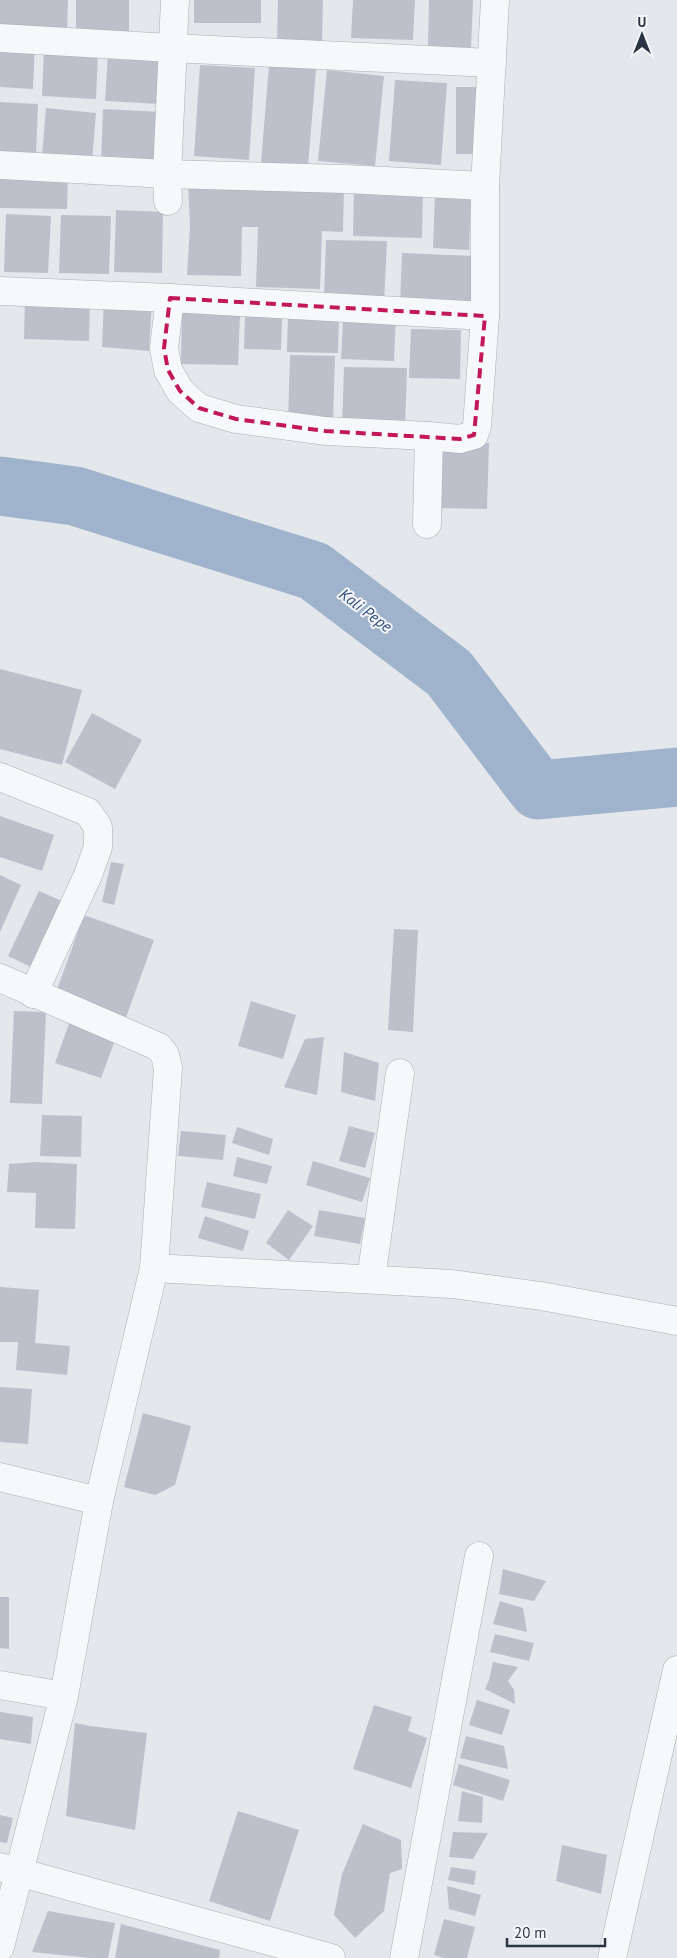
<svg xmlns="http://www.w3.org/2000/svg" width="677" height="1958" font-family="'PT Sans',sans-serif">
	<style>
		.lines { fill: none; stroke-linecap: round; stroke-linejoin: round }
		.river { stroke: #9fb4cc; stroke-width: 59 }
		.building { fill: #bbc0ca }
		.minor-casing { stroke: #a9aeb7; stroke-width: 29 }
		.minor { stroke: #f7f8fa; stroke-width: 28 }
		.marked { fill: none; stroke: #c2185b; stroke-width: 4; stroke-dasharray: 10 6; stroke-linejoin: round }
		.labels { text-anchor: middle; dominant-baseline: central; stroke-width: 4; stroke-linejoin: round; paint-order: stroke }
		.water-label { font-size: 16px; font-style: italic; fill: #34527a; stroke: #f4f6f9 }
	</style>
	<rect width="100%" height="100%" fill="#e4e7ec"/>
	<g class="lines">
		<path class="river" d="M 0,486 L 75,496 L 314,571 L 449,673 L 538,790 L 677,777"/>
	</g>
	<g class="building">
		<path d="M 0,0 L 68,0 L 67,31 L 0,30 Z"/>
		<rect x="76" y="0" width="53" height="35"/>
		<rect x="194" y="0" width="67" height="23"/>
		<path d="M 278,0 L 323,0 L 322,44 L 277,42 Z"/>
		<path d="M 353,0 L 415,0 L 413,40 L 351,38 Z"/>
		<path d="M 429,0 L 473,0 L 471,48 L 428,47 Z"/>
		<path d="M 0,40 L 35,42 L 33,89 L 0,87 Z"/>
		<path d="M 44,48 L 98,51 L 96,99 L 42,96 Z"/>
		<path d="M 108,53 L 163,56 L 160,104 L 105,101 Z"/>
		<path d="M 200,65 L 255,68 L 249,160 L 194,156 Z"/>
		<path d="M 269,65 L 316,69 L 308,167 L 261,163 Z"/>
		<path d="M 327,70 L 384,76 L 375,166 L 318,161 Z"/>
		<path d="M 395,80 L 447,83 L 441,165 L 389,161 Z"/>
		<rect x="456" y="87" width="23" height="67"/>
		<path d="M 0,102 L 38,104 L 36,156 L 0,155 Z"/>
		<path d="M 46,108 L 96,113 L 92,161 L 42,156 Z"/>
		<path d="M 103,109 L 162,112 L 159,165 L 101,162 Z"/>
		<path d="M 0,173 L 68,175 L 67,209 L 0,208 Z"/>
		<path d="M 188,180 L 344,186 L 343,232 L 322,231 L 320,289 L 256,287 L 258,227 L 242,227 L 241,276 L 187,275 L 190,226 Z"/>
		<path d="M 354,186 L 423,188 L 422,238 L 353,236 Z"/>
		<path d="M 435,193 L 471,194 L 469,250 L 433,248 Z"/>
		<path d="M 116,210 L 163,212 L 162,273 L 114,272 Z"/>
		<path d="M 6,214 L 51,216 L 48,273 L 4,272 Z"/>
		<path d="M 61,215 L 111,216 L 109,274 L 59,273 Z"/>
		<path d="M 326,240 L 387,241 L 384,302 L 324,300 Z"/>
		<path d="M 402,253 L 474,256 L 472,305 L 400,303 Z"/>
		<path d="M 25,298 L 90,300 L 89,341 L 24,339 Z"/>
		<path d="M 104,298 L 152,301 L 149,351 L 102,347 Z"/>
		<path d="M 182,311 L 240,313 L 238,365 L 181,364 Z"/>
		<path d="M 396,314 L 394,361 L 341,359 L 343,320 Z"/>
		<path d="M 245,316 L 282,317 L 281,350 L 244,349 Z"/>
		<path d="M 288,316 L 339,318 L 338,353 L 287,352 Z"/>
		<path d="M 411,329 L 461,330 L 460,379 L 409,378 Z"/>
		<path d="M 290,355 L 335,356 L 333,422 L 288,420 Z"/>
		<path d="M 344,367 L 407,368 L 405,430 L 342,428 Z"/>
		<path d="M 441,442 L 489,443 L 487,509 L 439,508 Z"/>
		<path d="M 0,669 L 82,690 L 62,765 L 0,749 Z"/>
		<path d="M 92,713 L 142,740 L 115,789 L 65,762 Z"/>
		<path d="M 0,816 L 54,835 L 42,871 L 0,857 Z"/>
		<path d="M 111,862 L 124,864 L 114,905 L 102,902 Z"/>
		<path d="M 0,875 L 21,885 L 0,932 Z"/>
		<path d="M 39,891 L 62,901 L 31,967 L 8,956 Z"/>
		<path d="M 84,915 L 154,940 L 125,1020 L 55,995 Z"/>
		<path d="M 394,929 L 418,930 L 413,1032 L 388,1030 Z"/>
		<path d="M 251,1001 L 296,1015 L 283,1059 L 238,1046 Z"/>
		<path d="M 14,1011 L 46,1012 L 42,1104 L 10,1103 Z"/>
		<path d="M 72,1015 L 118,1032 L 101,1078 L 55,1063 Z"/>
		<path d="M 324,1037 L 317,1095 L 284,1087 L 305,1039 Z"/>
		<path d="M 344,1052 L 379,1063 L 375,1101 L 341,1092 Z"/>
		<path d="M 42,1115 L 82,1116 L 81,1157 L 40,1156 Z"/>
		<path d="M 349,1126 L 375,1133 L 365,1168 L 339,1161 Z"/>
		<path d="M 237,1127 L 273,1139 L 269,1155 L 232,1143 Z"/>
		<path d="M 181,1131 L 226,1135 L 223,1160 L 178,1156 Z"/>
		<path d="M 237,1157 L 272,1166 L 267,1184 L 233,1176 Z"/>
		<path d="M 313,1161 L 370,1178 L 362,1202 L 306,1185 Z"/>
		<path d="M 37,1162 L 77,1164 L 75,1229 L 35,1228 L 36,1193 L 7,1192 L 9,1164 Z"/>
		<path d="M 207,1182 L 261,1194 L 255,1219 L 201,1207 Z"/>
		<path d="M 288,1210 L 313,1226 L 289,1260 L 266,1243 Z"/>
		<path d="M 319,1210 L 365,1218 L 360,1244 L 314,1236 Z"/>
		<path d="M 205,1216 L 249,1231 L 243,1251 L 198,1238 Z"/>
		<path d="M 0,1287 L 39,1290 L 35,1343 L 70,1346 L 67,1375 L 16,1370 L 18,1342 L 0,1342 Z"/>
		<path d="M 0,1387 L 32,1389 L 28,1444 L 0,1442 Z"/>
		<path d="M 143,1413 L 191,1426 L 175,1485 L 155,1495 L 124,1487 Z"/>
		<path d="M 503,1569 L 546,1581 L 534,1601 L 499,1594 Z"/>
		<path d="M 0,1597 L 9,1597 L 9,1649 L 0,1648 Z"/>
		<path d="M 500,1601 L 523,1608 L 527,1632 L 493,1624 Z"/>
		<path d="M 495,1634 L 534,1643 L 529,1661 L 490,1652 Z"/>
		<path d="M 493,1662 L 518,1667 L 508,1681 L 514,1690 L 515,1704 L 485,1689 L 489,1680 Z"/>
		<path d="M 477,1700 L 510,1710 L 502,1735 L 469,1725 Z"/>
		<path d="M 374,1705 L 412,1717 L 408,1731 L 427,1738 L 411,1788 L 353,1769 Z"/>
		<path d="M 0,1712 L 33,1717 L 31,1744 L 0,1739 Z"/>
		<path d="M 75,1723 L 90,1726 L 147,1733 L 135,1830 L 66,1816 Z"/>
		<path d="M 466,1736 L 504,1746 L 508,1769 L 460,1758 Z"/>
		<path d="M 459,1764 L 510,1780 L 503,1801 L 453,1785 Z"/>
		<path d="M 462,1791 L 483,1797 L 482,1823 L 458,1821 Z"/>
		<path d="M 238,1811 L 299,1830 L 270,1921 L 209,1901 Z"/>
		<path d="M 0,1815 L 13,1818 L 7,1843 L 0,1842 Z"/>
		<path d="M 363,1824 L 401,1840 L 402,1869 L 390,1873 L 384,1911 L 355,1938 L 334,1915 L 342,1874 Z"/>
		<path d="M 453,1832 L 488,1833 L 473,1859 L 449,1857 Z"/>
		<path d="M 562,1845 L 607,1855 L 601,1894 L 556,1881 Z"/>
		<path d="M 451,1867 L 476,1871 L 474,1885 L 448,1880 Z"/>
		<path d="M 447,1886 L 481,1895 L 475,1916 L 449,1909 Z"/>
		<path d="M 48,1911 L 115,1923 L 108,1958 L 90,1958 L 32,1952 Z"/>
		<path d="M 444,1919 L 475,1927 L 467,1958 L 444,1958 L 434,1955 Z"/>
		<path d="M 121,1924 L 220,1950 L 219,1958 L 115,1958 Z"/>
	</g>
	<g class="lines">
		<defs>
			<g id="minor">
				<path d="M 0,38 L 171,48 L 492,63"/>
				<path d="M 0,165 L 167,174 L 345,179 L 485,186"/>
				<path d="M 168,201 L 167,174 L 175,0"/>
				<path d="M 0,291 L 170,298 L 485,316"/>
				<path d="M 170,298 L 164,348 L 168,370 L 180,391 L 199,408 L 236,419 L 325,431 L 429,436 L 460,439 L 474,435 L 477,426 L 485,316 L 485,186 L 495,0"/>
				<path d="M 427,524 L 429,436"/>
				<path d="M 0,777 L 88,812 L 98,827 L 98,847 L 88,875 L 33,994"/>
				<path d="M 0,978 L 159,1047 L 165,1055 L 168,1068 L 154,1268 L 99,1501 L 64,1696 L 0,1947"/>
				<path d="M 154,1268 L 452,1284 L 541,1296 L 677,1321"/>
				<path d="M 371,1279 L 400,1073"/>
				<path d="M 0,1477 L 99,1501"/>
				<path d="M 0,1685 L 64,1696"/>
				<path d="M 0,1867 L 331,1958"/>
				<path d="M 404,1958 L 479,1556"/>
				<path d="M 612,1958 L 677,1670"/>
			</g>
		</defs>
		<use href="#minor" class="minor-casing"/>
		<use href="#minor" class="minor"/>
	</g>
	<path class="marked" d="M 170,298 L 485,316 L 474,435 L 460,439 L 325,431 L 236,419 L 199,408 L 180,391 L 168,370 L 164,348 Z"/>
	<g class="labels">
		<g class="water-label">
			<text transform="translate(366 610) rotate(37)">Kali Pepe</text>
		</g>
	</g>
	<g transform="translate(642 35)" stroke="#f4f6f9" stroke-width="4" paint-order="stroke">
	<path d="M0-4L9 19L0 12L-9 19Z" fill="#2b3445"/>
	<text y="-8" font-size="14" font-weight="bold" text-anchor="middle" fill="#2b3445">U</text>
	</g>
	<path d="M507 1938v8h98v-8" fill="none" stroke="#2b3445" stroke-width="2.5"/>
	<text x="514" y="1938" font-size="15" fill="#2b3445" stroke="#f4f6f9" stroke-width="4" paint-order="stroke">20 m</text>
</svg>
